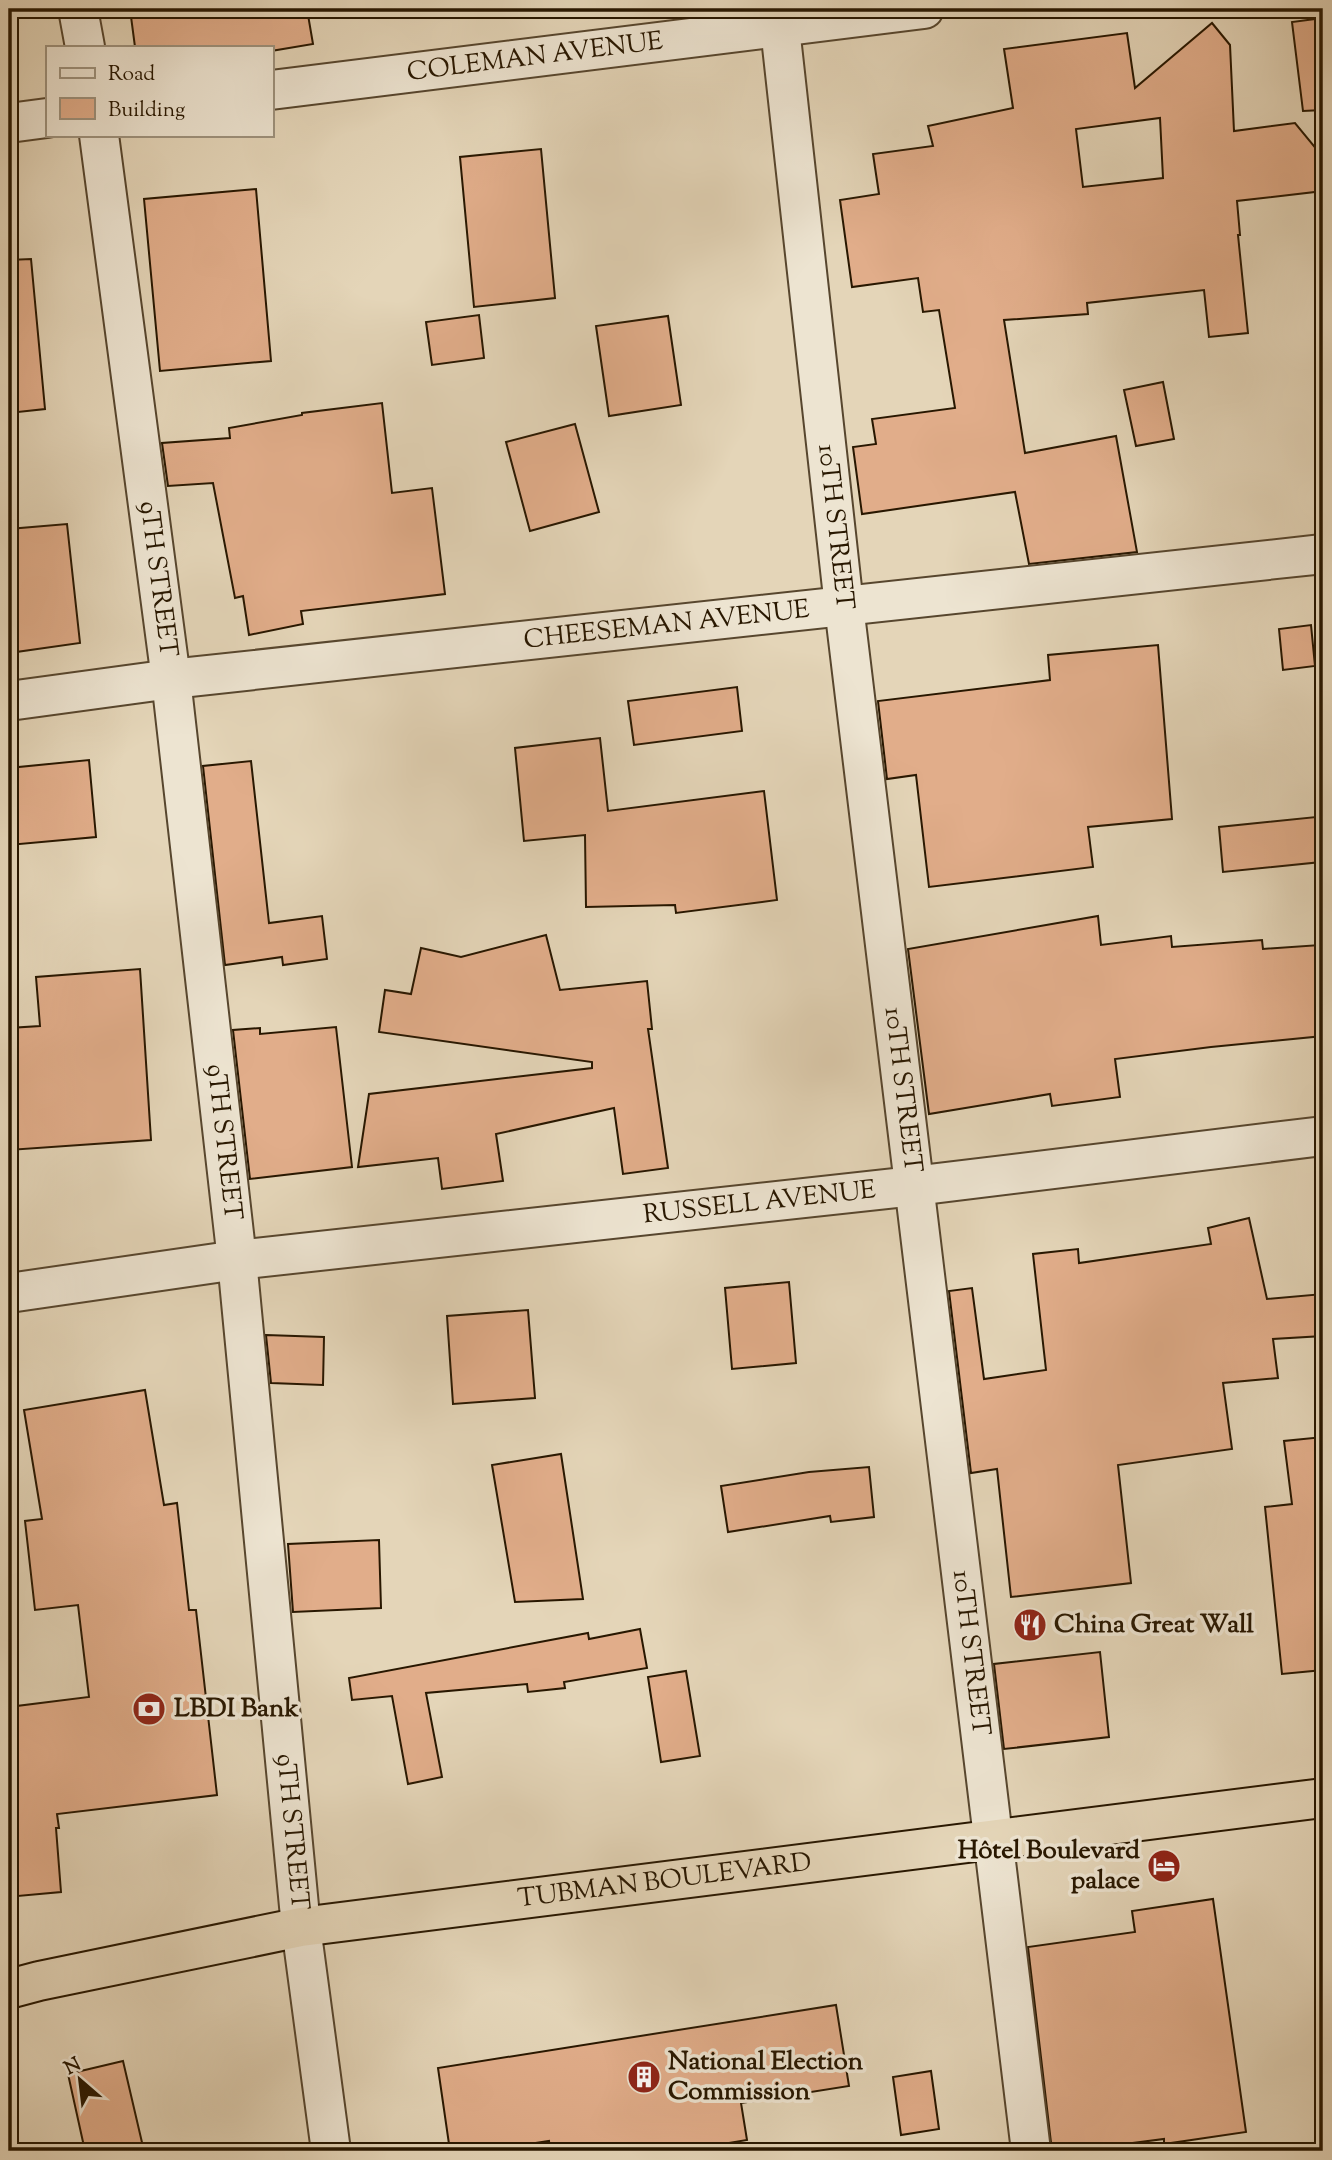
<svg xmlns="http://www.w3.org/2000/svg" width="1332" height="2160" font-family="'Sorts Mill Goudy',serif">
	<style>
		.building { fill: #e1ad8a; stroke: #281700; stroke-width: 2; fill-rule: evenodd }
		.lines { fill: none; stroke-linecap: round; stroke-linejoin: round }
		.minor-casing { stroke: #57462e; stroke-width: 42 }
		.highway-casing { stroke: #281700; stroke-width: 42 }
		.minor { stroke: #ede4d1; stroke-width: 38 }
		.highway { stroke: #e4d5b8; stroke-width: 38 }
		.labels { text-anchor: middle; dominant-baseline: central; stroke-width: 7; stroke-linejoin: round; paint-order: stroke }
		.street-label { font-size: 26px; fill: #281700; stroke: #ede4d1 }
		.poi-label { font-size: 26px; font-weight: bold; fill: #281700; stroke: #ede4d1; text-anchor: start }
	</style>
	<rect width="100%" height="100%" fill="#e4d5b8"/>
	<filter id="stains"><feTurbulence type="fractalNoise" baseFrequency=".00286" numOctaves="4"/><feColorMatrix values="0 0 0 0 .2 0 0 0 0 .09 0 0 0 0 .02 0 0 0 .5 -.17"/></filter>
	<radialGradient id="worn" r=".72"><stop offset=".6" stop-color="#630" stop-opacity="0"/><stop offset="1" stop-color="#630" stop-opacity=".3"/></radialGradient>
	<g class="building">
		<path d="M 130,9 L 307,9 L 313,44 L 271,51 L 271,47 L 135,47 Z"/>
		<path d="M 1323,18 L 1323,110 L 1303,111 L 1292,22 Z"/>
		<path d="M 1212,23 L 1230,45 L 1234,131 L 1295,123 L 1323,157 L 1323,191 L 1237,201 L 1240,235 L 1238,235 L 1248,333 L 1209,337 L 1204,290 L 1087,303 L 1088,314 L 1004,320 L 1025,453 L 1116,436 L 1137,552 L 1029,564 L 1015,492 L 862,514 L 853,447 L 876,444 L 872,419 L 955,408 L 939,310 L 923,312 L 918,278 L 852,287 L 840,200 L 879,194 L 873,154 L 933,146 L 928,126 L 1013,108 L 1004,49 L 1127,33 L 1135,88 ZM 1160,118 L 1163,178 L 1083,187 L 1076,129 Z"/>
		<path d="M 541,149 L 555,298 L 474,307 L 460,157 Z"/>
		<path d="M 256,189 L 271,361 L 160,371 L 144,199 Z"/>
		<path d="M 31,259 L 45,409 L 9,413 L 9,260 Z"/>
		<path d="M 479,315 L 484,358 L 432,365 L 426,322 Z"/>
		<path d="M 668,316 L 681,405 L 609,416 L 596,326 Z"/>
		<path d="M 1163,382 L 1174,439 L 1136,446 L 1124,390 Z"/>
		<path d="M 382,403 L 392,493 L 432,488 L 445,594 L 301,611 L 303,624 L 249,635 L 243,596 L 235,598 L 213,483 L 168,486 L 162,443 L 230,438 L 229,428 L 302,415 L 302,413 Z"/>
		<path d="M 575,424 L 599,512 L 530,531 L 506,442 Z"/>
		<path d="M 67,524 L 80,643 L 9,653 L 9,529 Z"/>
		<path d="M 1311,625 L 1315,666 L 1283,670 L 1279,629 Z"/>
		<path d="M 1158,645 L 1172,819 L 1088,827 L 1093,867 L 929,887 L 916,775 L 887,779 L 878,701 L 1050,680 L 1048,655 Z"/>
		<path d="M 737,687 L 742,731 L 634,745 L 628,701 Z"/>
		<path d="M 600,738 L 608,811 L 764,791 L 777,900 L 676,913 L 675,905 L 586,907 L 585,835 L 524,841 L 515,748 Z"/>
		<path d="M 89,760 L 96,837 L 9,845 L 9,768 Z"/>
		<path d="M 251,761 L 269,923 L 322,916 L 327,959 L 283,965 L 282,957 L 225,965 L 203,766 Z"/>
		<path d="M 1316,817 L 1321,862 L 1223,872 L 1219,827 Z"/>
		<path d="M 1098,916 L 1101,945 L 1171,936 L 1172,947 L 1262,940 L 1263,949 L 1320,945 L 1323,990 L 1323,1036 L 1211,1047 L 1115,1059 L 1120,1097 L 1052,1106 L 1050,1094 L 929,1114 L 908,949 Z"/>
		<path d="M 546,935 L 560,990 L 647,981 L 652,1029 L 648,1029 L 668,1168 L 623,1174 L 614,1108 L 496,1134 L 503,1181 L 442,1189 L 438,1158 L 358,1167 L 369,1094 L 592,1068 L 592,1062 L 379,1032 L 385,990 L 411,994 L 421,948 L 461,957 Z"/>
		<path d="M 140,969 L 151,1140 L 9,1150 L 9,1028 L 40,1026 L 36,977 Z"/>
		<path d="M 336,1027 L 352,1167 L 250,1179 L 233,1030 L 260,1028 L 260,1034 Z"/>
		<path d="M 1249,1218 L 1267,1299 L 1323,1294 L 1323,1336 L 1273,1339 L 1278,1378 L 1223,1383 L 1232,1449 L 1118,1465 L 1131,1583 L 1011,1597 L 997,1469 L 971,1473 L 949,1291 L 972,1288 L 984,1379 L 1046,1370 L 1033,1254 L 1078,1249 L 1079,1263 L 1211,1244 L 1208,1228 Z"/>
		<path d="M 789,1282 L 796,1363 L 732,1369 L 725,1288 Z"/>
		<path d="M 528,1310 L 535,1398 L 453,1404 L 447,1316 Z"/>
		<path d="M 266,1335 L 324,1337 L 323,1385 L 271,1383 Z"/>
		<path d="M 145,1390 L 164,1505 L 177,1503 L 189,1610 L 196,1610 L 217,1795 L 57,1814 L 59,1828 L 56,1828 L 61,1892 L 18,1896 L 12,1834 L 9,1834 L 9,1707 L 89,1697 L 78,1605 L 35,1610 L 25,1521 L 42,1519 L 24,1410 Z"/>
		<path d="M 1323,1437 L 1323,1670 L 1282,1674 L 1265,1507 L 1292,1504 L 1284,1441 Z"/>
		<path d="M 561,1454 L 583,1599 L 515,1602 L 492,1465 Z"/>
		<path d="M 869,1467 L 874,1517 L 831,1522 L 830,1516 L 728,1532 L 721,1486 L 809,1472 Z"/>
		<path d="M 379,1540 L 381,1608 L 293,1612 L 288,1544 Z"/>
		<path d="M 640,1629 L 647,1668 L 564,1682 L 565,1688 L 528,1692 L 527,1684 L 426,1693 L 442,1777 L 408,1784 L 392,1696 L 352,1700 L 349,1678 L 588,1633 L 589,1639 Z"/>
		<path d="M 1100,1652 L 1109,1737 L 1004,1749 L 994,1664 Z"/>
		<path d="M 686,1671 L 700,1756 L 661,1762 L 648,1677 Z"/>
		<path d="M 1213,1899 L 1246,2132 L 1164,2144 L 1164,2139 L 1071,2151 L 1052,2151 L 1028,1947 L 1135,1932 L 1132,1911 Z"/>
		<path d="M 836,2005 L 849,2086 L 741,2103 L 747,2140 L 681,2151 L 550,2151 L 549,2141 L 483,2151 L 450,2151 L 438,2068 Z"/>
		<path d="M 123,2061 L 144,2151 L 85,2151 L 68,2074 Z"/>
		<path d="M 931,2071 L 939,2129 L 901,2135 L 893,2077 Z"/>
	</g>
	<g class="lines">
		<defs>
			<g id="minor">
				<path d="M 78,9 L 85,47"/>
				<path id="s1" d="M 780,28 L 844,606 L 1031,2151"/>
				<path id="s2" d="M 271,90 L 924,9"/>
				<path d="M 9,123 L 47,118"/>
				<path id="s3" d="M 99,135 L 171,679 L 237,1260 L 301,1927 L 331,2151"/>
				<path id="s4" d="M 9,701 L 171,679 L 1323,554"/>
				<path id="s5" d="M 9,1293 L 237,1260 L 914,1186 L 1323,1136"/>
			</g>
			<g id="highway">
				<path id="s6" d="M 9,1989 L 39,1981 L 301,1927 L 1323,1798"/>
			</g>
		</defs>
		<use href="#minor" class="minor-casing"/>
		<use href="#highway" class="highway-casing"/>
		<use href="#minor" class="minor"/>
		<use href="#highway" class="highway"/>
	</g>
	<defs>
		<symbol id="restaurant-disc" viewBox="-11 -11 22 22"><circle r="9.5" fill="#8f2418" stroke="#ede4d1"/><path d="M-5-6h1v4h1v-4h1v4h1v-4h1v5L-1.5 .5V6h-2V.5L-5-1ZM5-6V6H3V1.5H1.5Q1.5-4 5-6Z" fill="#fff"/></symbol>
		<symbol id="bank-disc" viewBox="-11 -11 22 22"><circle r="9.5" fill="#8f2418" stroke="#ede4d1"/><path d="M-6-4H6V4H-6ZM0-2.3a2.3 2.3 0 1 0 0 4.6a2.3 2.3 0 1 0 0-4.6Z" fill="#fff"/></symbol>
		<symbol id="hotel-disc" viewBox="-11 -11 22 22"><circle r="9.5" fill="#8f2418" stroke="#ede4d1"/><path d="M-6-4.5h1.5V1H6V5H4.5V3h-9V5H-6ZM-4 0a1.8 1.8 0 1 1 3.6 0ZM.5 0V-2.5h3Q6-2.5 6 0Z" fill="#fff"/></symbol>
		<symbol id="building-disc" viewBox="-11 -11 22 22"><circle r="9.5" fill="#8f2418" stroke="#ede4d1"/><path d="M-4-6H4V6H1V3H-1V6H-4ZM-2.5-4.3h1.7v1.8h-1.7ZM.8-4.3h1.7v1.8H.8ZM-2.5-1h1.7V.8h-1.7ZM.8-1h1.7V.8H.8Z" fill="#fff"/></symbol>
	</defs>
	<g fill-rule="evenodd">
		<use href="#restaurant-disc" x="1011" y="1606" width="38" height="38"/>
		<use href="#bank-disc" x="130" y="1690" width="38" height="38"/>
		<use href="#hotel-disc" x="1145" y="1847" width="38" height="38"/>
		<use href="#building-disc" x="625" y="2058" width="38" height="38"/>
	</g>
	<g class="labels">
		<g class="street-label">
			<text stroke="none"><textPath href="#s2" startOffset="266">COLEMAN AVENUE</textPath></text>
			<text stroke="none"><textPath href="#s1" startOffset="502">10TH STREET</textPath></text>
			<text stroke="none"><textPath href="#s3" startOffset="448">9TH STREET</textPath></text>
			<text stroke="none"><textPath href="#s4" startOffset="662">CHEESEMAN AVENUE</textPath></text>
			<text stroke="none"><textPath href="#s1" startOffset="1069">10TH STREET</textPath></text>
			<text stroke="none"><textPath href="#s3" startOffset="1015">9TH STREET</textPath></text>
			<text stroke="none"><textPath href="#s5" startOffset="756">RUSSELL AVENUE</textPath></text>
			<text stroke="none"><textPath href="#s1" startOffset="1636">10TH STREET</textPath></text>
			<text stroke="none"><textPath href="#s3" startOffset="1708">9TH STREET</textPath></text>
			<text stroke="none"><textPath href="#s6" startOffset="665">TUBMAN BOULEVARD</textPath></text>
		</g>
		<g class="poi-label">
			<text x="1054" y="1625">China Great Wall</text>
			<text x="174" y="1709">LBDI Bank</text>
			<text x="1140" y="1851" text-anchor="end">Hôtel Boulevard<tspan x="1140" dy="30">palace</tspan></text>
			<text x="668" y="2062">National Election<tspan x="668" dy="30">Commission</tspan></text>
		</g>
	</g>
	<rect width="1332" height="2160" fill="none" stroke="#e4d5b8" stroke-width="35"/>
	<rect x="10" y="10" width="1311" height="2139" fill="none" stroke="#281700" stroke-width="3.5"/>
	<rect x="18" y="18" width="1297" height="2125" fill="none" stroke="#281700" stroke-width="2"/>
	<rect x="46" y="46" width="228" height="91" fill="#ede4d1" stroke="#9e927d" stroke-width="2"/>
	<rect x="60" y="68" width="35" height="10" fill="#ede4d1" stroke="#9e927d" stroke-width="2"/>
	<text x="108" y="80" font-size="21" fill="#281700">Road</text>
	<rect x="60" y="98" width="35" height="21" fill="#e1ad8a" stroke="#9e927d" stroke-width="2"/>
	<text x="108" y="116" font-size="21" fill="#281700">Building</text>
	<g transform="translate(80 2080) rotate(332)" stroke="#ede4d1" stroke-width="5" paint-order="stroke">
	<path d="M0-5L12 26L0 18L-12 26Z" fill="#281700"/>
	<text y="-10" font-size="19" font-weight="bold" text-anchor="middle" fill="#281700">N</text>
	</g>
	<rect width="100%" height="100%" filter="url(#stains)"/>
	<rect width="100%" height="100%" fill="url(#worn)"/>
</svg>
